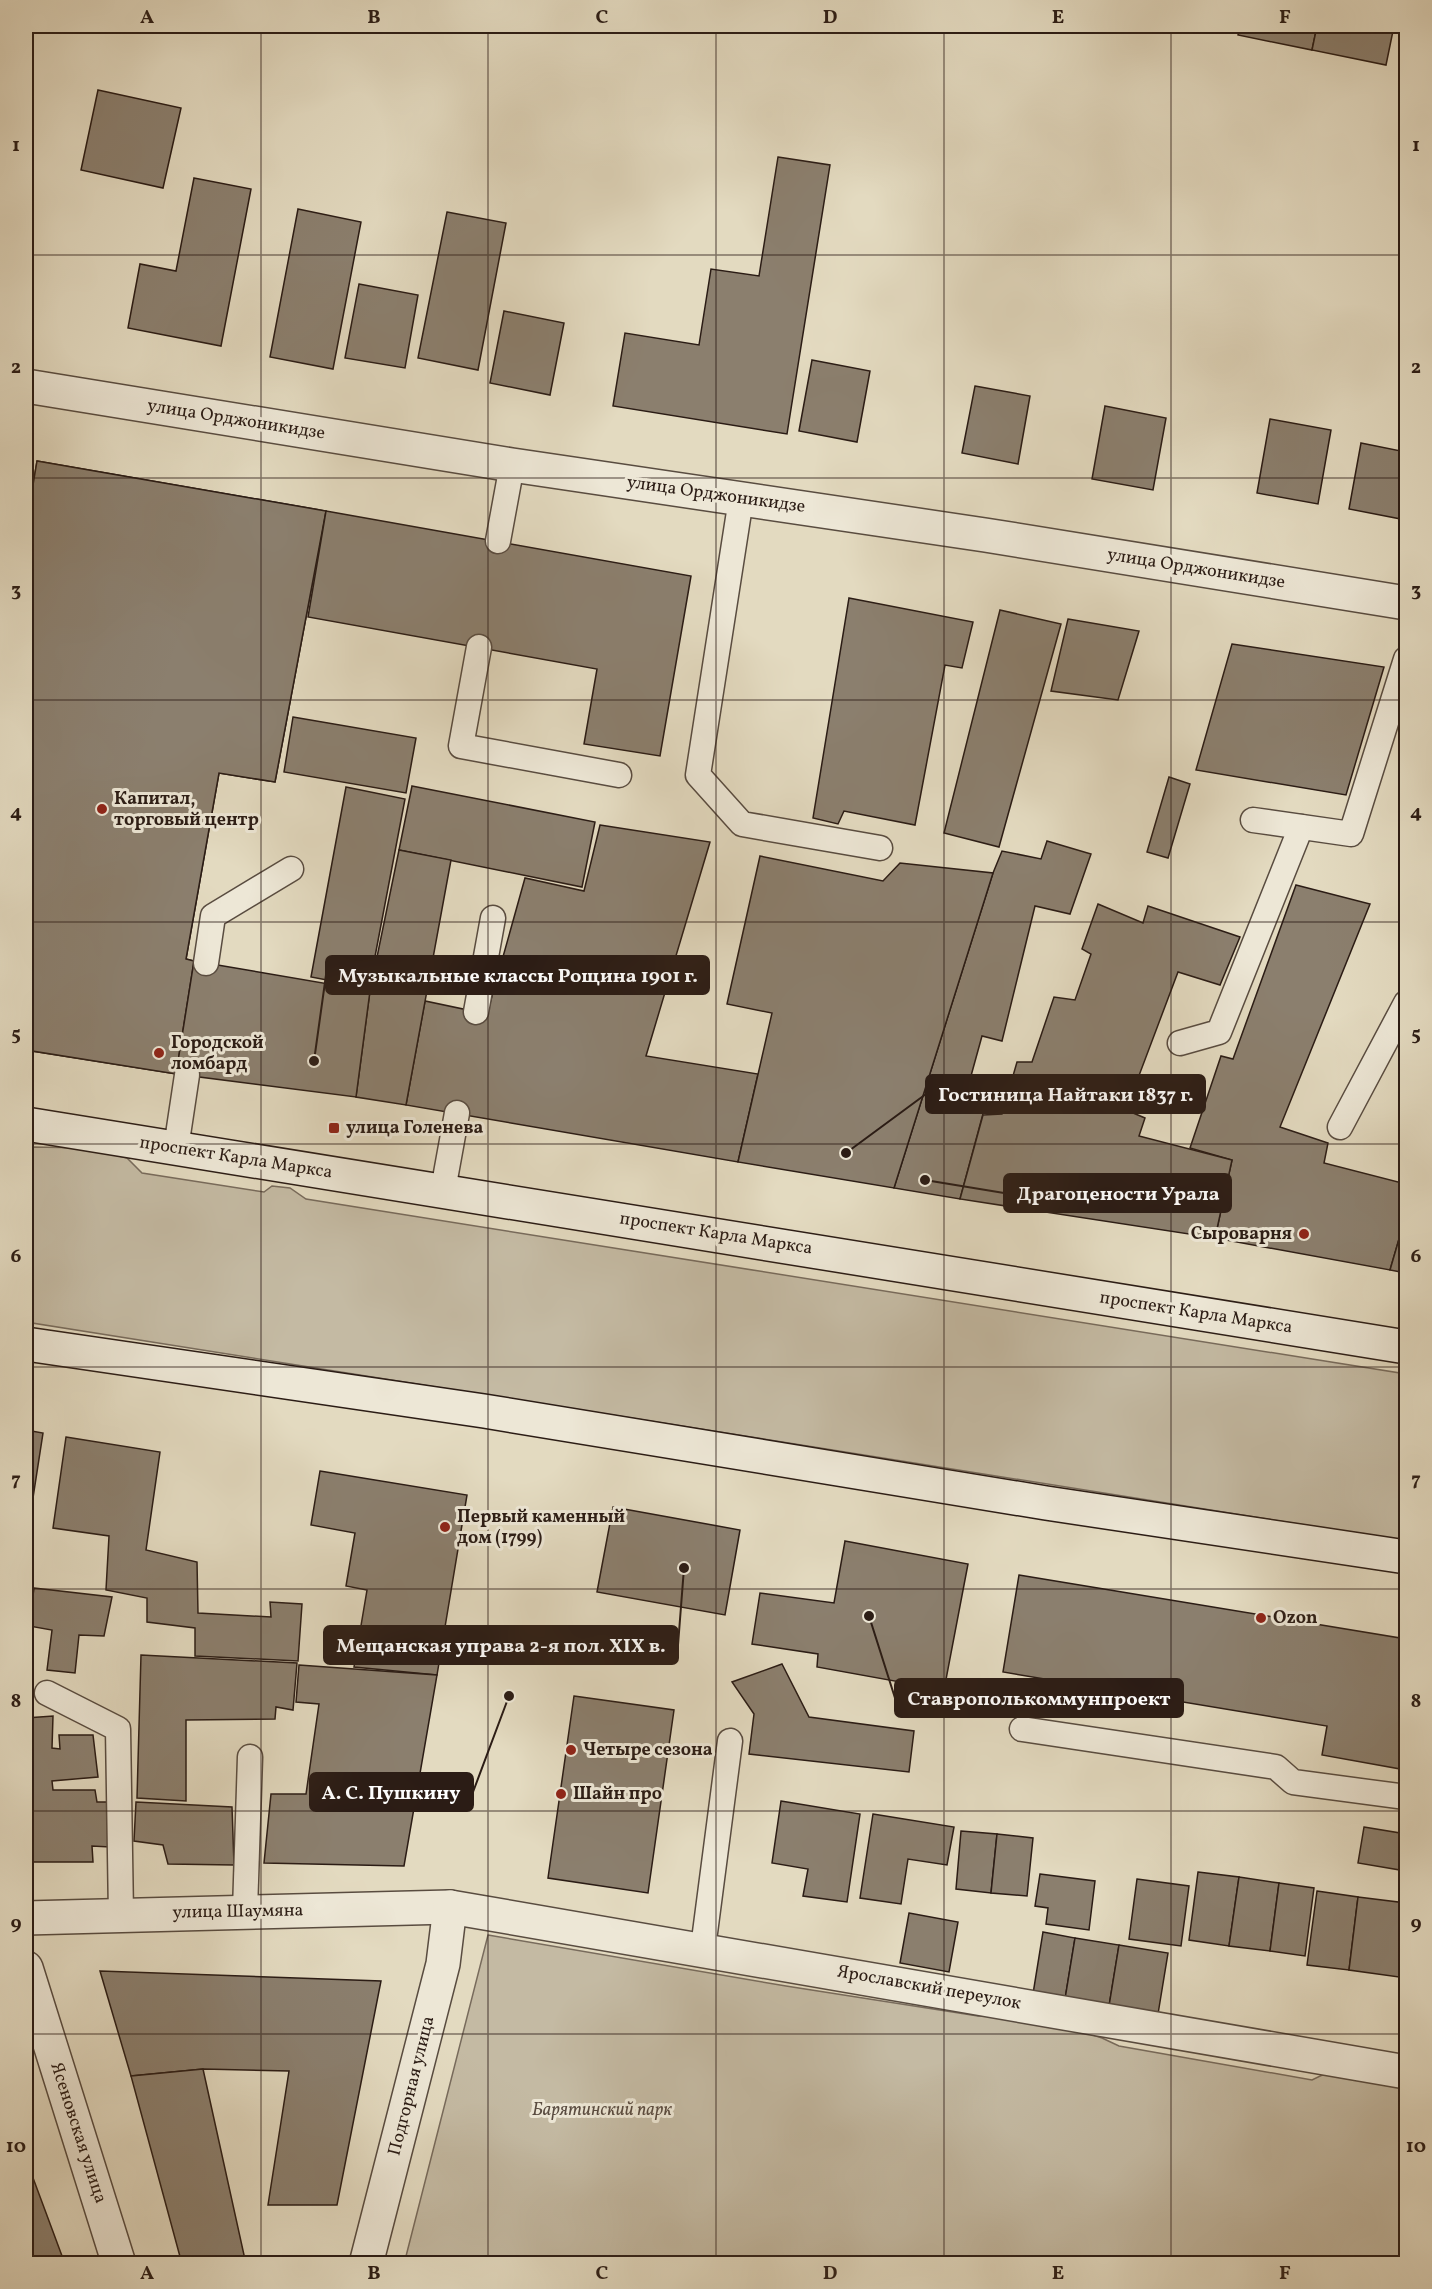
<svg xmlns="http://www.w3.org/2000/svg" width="1432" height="2289" font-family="Vollkorn,serif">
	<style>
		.green { fill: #c4baa3; stroke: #786b5c; stroke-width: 1.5 }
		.building { fill: #8b7f6e; stroke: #2b1c15; stroke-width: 1.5; fill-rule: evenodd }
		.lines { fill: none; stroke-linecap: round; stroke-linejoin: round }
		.service-casing { stroke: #594c40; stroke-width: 27 }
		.minor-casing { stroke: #594c40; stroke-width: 36 }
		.secondary-casing { stroke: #2b1c15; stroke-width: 36 }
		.service { stroke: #ede7d6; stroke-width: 24 }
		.minor { stroke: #ede7d6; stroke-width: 33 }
		.secondary { stroke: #ede7d6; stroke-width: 33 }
		.grid { fill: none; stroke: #2b1c15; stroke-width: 1.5; stroke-opacity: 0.55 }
		.poi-dot { fill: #8f2418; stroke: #ede7d6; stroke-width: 2 }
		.labels { text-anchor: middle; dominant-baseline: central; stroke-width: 6; stroke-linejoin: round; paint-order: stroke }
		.street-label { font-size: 18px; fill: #2b1c15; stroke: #ede7d6 }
		.poi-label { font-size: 18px; font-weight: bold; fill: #2b1c15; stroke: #ede7d6; text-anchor: start }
		.park-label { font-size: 18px; font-style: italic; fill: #594b40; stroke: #ede7d6 }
		.leader { fill: none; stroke: #2b1c15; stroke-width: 2 }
		.callout-dot { fill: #2b1c15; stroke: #ede7d6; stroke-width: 2 }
		.callout { fill: #2b1c15; stroke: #2b1c15; stroke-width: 2 }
		.callout-label { font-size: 20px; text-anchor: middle; font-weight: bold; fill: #fff }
		.neatline { fill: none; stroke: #2b1c15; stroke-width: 2 }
		.grid-label { font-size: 20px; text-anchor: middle; font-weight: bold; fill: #2b1c15 }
	</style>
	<rect width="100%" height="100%" fill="#e3dac0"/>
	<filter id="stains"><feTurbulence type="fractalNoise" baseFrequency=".00333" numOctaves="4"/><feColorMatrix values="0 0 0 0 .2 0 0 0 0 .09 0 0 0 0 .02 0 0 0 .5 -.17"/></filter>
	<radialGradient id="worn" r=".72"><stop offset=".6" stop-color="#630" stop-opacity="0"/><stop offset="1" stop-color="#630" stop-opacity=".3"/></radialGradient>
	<g class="green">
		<path d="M 33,1147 L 87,1148 L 127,1158 L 142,1173 L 264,1192 L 272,1186 L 290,1188 L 306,1199 L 1406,1374 L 1406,1541 L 26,1322 L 26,1150 Z"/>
		<path d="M 488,1935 L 786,1986 L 978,2016 L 1031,2015 L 1102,2038 L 1119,2046 L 1312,2080 L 1339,2067 L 1406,2055 L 1406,2263 L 404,2264 Z"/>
	</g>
	<g class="building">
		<path d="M 1240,26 L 1317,26 L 1312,50 L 1238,35 Z"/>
		<path d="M 1317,26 L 1394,26 L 1386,65 L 1312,50 Z"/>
		<path d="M 98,90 L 181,108 L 163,188 L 81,170 Z"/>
		<path d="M 778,157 L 830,165 L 787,434 L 613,406 L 625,333 L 699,345 L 711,269 L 759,276 Z"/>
		<path d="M 194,178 L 251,189 L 221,346 L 128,328 L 140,264 L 176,271 Z"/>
		<path d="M 298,209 L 361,222 L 333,369 L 270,357 Z"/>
		<path d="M 447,212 L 506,223 L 478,370 L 418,358 Z"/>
		<path d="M 359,284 L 418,295 L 405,368 L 345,358 Z"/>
		<path d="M 504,311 L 564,323 L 550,395 L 490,383 Z"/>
		<path d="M 812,360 L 870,371 L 857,442 L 799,431 Z"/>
		<path d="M 975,386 L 1030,396 L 1018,464 L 962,453 Z"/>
		<path d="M 1105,406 L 1166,418 L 1153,490 L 1092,479 Z"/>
		<path d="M 1270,419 L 1331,430 L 1318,504 L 1257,493 Z"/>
		<path d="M 1361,443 L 1406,452 L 1406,520 L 1349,509 Z"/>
		<path d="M 37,461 L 326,511 L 275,782 L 219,773 L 186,959 L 194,961 L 176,1074 L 26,1050 L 26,527 ZM 109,575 L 221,595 L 165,905 L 159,904 L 150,955 L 108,947 L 113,918 L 50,907 Z"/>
		<path d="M 37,461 L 326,511 L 275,782 L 219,773 L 186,959 L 194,961 L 176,1074 L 26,1050 L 26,527 Z"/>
		<path d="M 326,511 L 691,576 L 660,756 L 584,744 L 597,669 L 308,617 Z"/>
		<path d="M 849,598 L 973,622 L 962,668 L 945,665 L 915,825 L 844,811 L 838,824 L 813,818 Z"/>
		<path d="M 1000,610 L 1061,624 L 999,847 L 944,833 Z"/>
		<path d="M 1068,619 L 1139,631 L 1118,700 L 1051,691 Z"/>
		<path d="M 1232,644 L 1384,667 L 1346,795 L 1196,770 Z"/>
		<path d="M 293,717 L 416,738 L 406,793 L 284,772 Z"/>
		<path d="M 1169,777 L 1190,784 L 1168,858 L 1147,852 Z"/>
		<path d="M 412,786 L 595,822 L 582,887 L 399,850 Z"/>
		<path d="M 346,787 L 405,799 L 369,988 L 311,977 Z"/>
		<path d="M 600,825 L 710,842 L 646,1056 L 758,1074 L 738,1162 L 406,1105 L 425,1001 L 487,1014 L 525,878 L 584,891 Z"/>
		<path d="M 1047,841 L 1091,854 L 1070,914 L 1035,906 L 1002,1041 L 982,1036 L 966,1094 L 987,1099 L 960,1199 L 894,1188 L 993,873 L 1002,851 L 1041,859 Z"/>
		<path d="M 399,850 L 451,860 L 406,1105 L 356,1097 L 370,991 Z"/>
		<path d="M 760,856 L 883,881 L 900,863 L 993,873 L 894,1188 L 738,1162 L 772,1013 L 727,1004 Z"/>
		<path d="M 1296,885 L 1370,904 L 1280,1127 L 1328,1143 L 1324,1163 L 1406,1184 L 1406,1215 L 1390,1270 L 1215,1238 L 1232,1160 L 1190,1148 L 1221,1056 L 1233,1059 Z"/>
		<path d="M 1098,904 L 1143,923 L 1148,906 L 1240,937 L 1220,985 L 1178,972 L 1126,1110 L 1145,1118 L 1139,1136 L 1232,1160 L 1215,1238 L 960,1199 L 983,1115 L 1002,1114 L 1017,1062 L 1032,1062 L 1054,997 L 1075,1000 L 1091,954 L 1082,949 Z"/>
		<path d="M 194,961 L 370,991 L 356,1097 L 176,1074 Z"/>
		<path d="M 1406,1155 L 1406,1174 L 1401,1165 Z"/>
		<path d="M 1406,1215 L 1406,1273 L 1390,1270 Z"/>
		<path d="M 26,1430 L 43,1433 L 26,1543 Z"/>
		<path d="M 66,1437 L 160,1452 L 146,1550 L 197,1562 L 198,1613 L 271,1617 L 270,1602 L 302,1604 L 298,1661 L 195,1656 L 195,1628 L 147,1622 L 147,1598 L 106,1590 L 109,1536 L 53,1528 Z"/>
		<path d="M 320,1471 L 467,1495 L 437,1675 L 354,1667 L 367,1590 L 346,1586 L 355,1533 L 311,1525 Z"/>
		<path d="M 613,1507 L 740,1530 L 725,1615 L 597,1592 Z"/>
		<path d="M 845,1541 L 968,1564 L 944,1690 L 817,1667 L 818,1654 L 752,1644 L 760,1593 L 834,1603 Z"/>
		<path d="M 1019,1575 L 1406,1639 L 1406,1770 L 1322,1755 L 1327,1726 L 1003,1672 Z"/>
		<path d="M 34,1588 L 112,1597 L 104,1636 L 79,1635 L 75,1673 L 47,1670 L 52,1630 L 29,1626 Z"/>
		<path d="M 141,1655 L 297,1663 L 293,1710 L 276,1707 L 275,1719 L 186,1720 L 186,1801 L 137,1798 Z"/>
		<path d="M 782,1664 L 809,1717 L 914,1731 L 909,1772 L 749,1754 L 754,1714 L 732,1682 Z"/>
		<path d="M 299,1665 L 437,1675 L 404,1866 L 264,1863 L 271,1794 L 306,1794 L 319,1704 L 296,1702 Z"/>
		<path d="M 574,1696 L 674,1710 L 648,1893 L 548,1878 Z"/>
		<path d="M 53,1716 L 52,1748 L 60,1749 L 59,1735 L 93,1735 L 98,1777 L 52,1781 L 53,1790 L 95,1790 L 97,1802 L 107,1802 L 110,1847 L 92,1846 L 93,1862 L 26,1862 L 26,1718 Z"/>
		<path d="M 781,1801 L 860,1814 L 847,1902 L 803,1896 L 808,1869 L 772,1863 Z"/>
		<path d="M 136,1802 L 232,1807 L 234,1865 L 168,1864 L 163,1845 L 134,1841 Z"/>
		<path d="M 873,1814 L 954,1827 L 947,1865 L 908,1859 L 901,1904 L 860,1898 Z"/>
		<path d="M 1364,1827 L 1406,1834 L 1406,1871 L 1358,1863 Z"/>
		<path d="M 961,1831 L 997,1834 L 991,1893 L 956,1889 Z"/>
		<path d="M 997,1834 L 1033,1838 L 1027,1896 L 991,1893 Z"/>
		<path d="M 1198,1872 L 1239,1877 L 1229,1946 L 1189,1940 Z"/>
		<path d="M 1040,1874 L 1095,1881 L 1089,1930 L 1046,1924 L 1048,1908 L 1035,1906 Z"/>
		<path d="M 1239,1877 L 1279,1883 L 1270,1951 L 1229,1946 Z"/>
		<path d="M 1137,1879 L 1189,1886 L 1181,1946 L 1129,1939 Z"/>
		<path d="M 1279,1883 L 1314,1888 L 1305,1956 L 1270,1951 Z"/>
		<path d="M 1317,1891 L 1358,1897 L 1349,1970 L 1307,1965 Z"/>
		<path d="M 1358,1897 L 1406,1903 L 1406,1978 L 1349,1970 Z"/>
		<path d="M 909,1913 L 958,1922 L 949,1972 L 900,1963 Z"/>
		<path d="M 1043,1932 L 1075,1938 L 1065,1999 L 1033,1994 Z"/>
		<path d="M 1075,1938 L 1119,1945 L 1109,2006 L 1065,1999 Z"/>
		<path d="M 1119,1945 L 1168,1953 L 1158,2014 L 1109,2006 Z"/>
		<path d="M 100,1971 L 381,1981 L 337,2205 L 268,2205 L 289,2071 L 203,2069 L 131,2076 Z"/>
		<path d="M 203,2069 L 246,2264 L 182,2264 L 131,2076 Z"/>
		<path d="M 26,2159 L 65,2264 L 26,2264 Z"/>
	</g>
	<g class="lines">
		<defs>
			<g id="service">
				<path d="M 741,499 L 698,775 L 742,824 L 880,848"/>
				<path d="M 498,541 L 512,465"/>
				<path d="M 479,647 L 461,746 L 619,775"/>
				<path d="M 1253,820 L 1351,834 L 1406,659"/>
				<path d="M 206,963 L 213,916 L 291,869"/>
				<path d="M 476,1012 L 493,918"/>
				<path d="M 1180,1043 L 1219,1032 L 1301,827"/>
				<path d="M 1340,1127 L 1406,1003"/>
				<path d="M 176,1148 L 187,1075"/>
				<path d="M 443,1190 L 457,1113"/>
				<path d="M 47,1693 L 118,1729 L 121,1915"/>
				<path d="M 1022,1729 L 1276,1767 L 1293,1782 L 1406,1797"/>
				<path d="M 245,1911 L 250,1757"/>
				<path d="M 703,1948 L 730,1741"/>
			</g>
			<g id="minor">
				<path d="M 26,386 L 512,465 L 985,535 L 1406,603"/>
				<path d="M 26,1918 L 450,1907 L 1406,2072"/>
				<path d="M 26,1968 L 119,2264"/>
				<path d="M 366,2264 L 443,1964 L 450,1907"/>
			</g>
			<g id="secondary">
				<path d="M 26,1124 L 1406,1347"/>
				<path d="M 26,1344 L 484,1411 L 1046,1503 L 1406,1557"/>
			</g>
		</defs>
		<use href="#service" class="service-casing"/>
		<use href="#minor" class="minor-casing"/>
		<use href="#secondary" class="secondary-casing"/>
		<use href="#service" class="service"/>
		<use href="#minor" class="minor"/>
		<use href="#secondary" class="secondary"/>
	</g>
	<path class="grid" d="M 261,26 L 261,2264M 488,26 L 488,2264M 716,26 L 716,2264M 944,26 L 944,2264M 1171,26 L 1171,2264M 26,255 L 1406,255M 26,478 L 1406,478M 26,700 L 1406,700M 26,922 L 1406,922M 26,1144 L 1406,1144M 26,1367 L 1406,1367M 26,1589 L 1406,1589M 26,1811 L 1406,1811M 26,2034 L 1406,2034"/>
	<g class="poi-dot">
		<circle cx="102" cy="809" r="6"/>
		<circle cx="159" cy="1053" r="6"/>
		<rect x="328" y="1122" width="12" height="12" rx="3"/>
		<circle cx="1304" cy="1234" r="6"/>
		<circle cx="445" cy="1527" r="6"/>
		<circle cx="1261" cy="1618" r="6"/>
		<circle cx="571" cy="1750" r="6"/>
		<circle cx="561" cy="1794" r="6"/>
	</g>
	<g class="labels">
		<g class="street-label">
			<text transform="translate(236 420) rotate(9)">улица Орджоникидзе</text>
			<text transform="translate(716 495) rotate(8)">улица Орджоникидзе</text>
			<text transform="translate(1196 569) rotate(9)">улица Орджоникидзе</text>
			<text transform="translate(236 1158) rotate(9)">проспект Карла Маркса</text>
			<text transform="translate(716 1234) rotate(9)">проспект Карла Маркса</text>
			<text transform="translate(1196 1313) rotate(9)">проспект Карла Маркса</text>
			<text transform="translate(238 1912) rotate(-1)">улица Шаумяна</text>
			<text transform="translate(929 1988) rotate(10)">Ярославский переулок</text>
			<text transform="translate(412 2086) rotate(-76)">Подгорная улица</text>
			<text transform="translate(78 2133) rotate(72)">Ясеновская улица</text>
		</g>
		<g class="poi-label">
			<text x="114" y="799">Капитал,<tspan x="114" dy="21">торговый центр</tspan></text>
			<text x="171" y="1043">Городской<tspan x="171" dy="21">ломбард</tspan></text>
			<text x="346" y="1128">улица Голенева</text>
			<text x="1292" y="1234" text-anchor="end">Сыроварня</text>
			<text x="457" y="1517">Первый каменный<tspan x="457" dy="21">дом (1799)</tspan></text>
			<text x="1273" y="1618">Ozon</text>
			<text x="583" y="1750">Четыре сезона</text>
			<text x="573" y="1794">Шайн про</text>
		</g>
		<g class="park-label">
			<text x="602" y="2110">Барятинский парк</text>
		</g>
	</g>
	<path class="leader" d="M314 1061L326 975M846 1153L926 1094M925 1180L1004 1193M684 1568L678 1645M869 1616L895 1698M509 1696L473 1792"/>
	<g class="callout-dot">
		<circle cx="314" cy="1061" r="6"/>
		<circle cx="846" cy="1153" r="6"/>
		<circle cx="925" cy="1180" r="6"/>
		<circle cx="684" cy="1568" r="6"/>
		<circle cx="869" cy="1616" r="6"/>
		<circle cx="509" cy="1696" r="6"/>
	</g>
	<g class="callout">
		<rect x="326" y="956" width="383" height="38" rx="6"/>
		<rect x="926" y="1075" width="279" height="38" rx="6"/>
		<rect x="1004" y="1174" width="227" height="38" rx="6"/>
		<rect x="324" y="1626" width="354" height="38" rx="6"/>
		<rect x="895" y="1679" width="288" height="38" rx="6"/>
		<rect x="310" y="1773" width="163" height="38" rx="6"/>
	</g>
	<g class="callout-label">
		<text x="518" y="982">Музыкальные классы Рощина 1901 г.</text>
		<text x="1066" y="1101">Гостиница Найтаки 1837 г.</text>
		<text x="1118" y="1200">Драгоцености Урала</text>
		<text x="501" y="1652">Мещанская управа 2-я пол. XIX в.</text>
		<text x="1039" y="1705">Ставрополькоммунпроект</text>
		<text x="391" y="1799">А. С. Пушкину</text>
	</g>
	<rect width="1432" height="2289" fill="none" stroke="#e3dac0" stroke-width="66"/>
	<rect x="33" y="33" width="1366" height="2223" class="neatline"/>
	<g class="grid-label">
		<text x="147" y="23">A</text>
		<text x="374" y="23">B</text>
		<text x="602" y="23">C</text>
		<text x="830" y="23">D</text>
		<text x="1058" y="23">E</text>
		<text x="1285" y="23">F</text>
		<text x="16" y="151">1</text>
		<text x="1416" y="151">1</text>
		<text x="16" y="373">2</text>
		<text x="1416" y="373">2</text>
		<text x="16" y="596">3</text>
		<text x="1416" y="596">3</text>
		<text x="16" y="818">4</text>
		<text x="1416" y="818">4</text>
		<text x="16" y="1040">5</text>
		<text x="1416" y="1040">5</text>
		<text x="16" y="1262">6</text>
		<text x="1416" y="1262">6</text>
		<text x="16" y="1485">7</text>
		<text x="1416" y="1485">7</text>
		<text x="16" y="1707">8</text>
		<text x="1416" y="1707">8</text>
		<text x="16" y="1929">9</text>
		<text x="1416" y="1929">9</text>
		<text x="16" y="2152">10</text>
		<text x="1416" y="2152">10</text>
		<text x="147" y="2279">A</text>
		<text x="374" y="2279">B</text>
		<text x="602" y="2279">C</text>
		<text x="830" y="2279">D</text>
		<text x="1058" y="2279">E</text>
		<text x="1285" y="2279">F</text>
	</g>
	<rect width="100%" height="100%" filter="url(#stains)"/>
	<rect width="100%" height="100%" fill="url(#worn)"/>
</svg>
